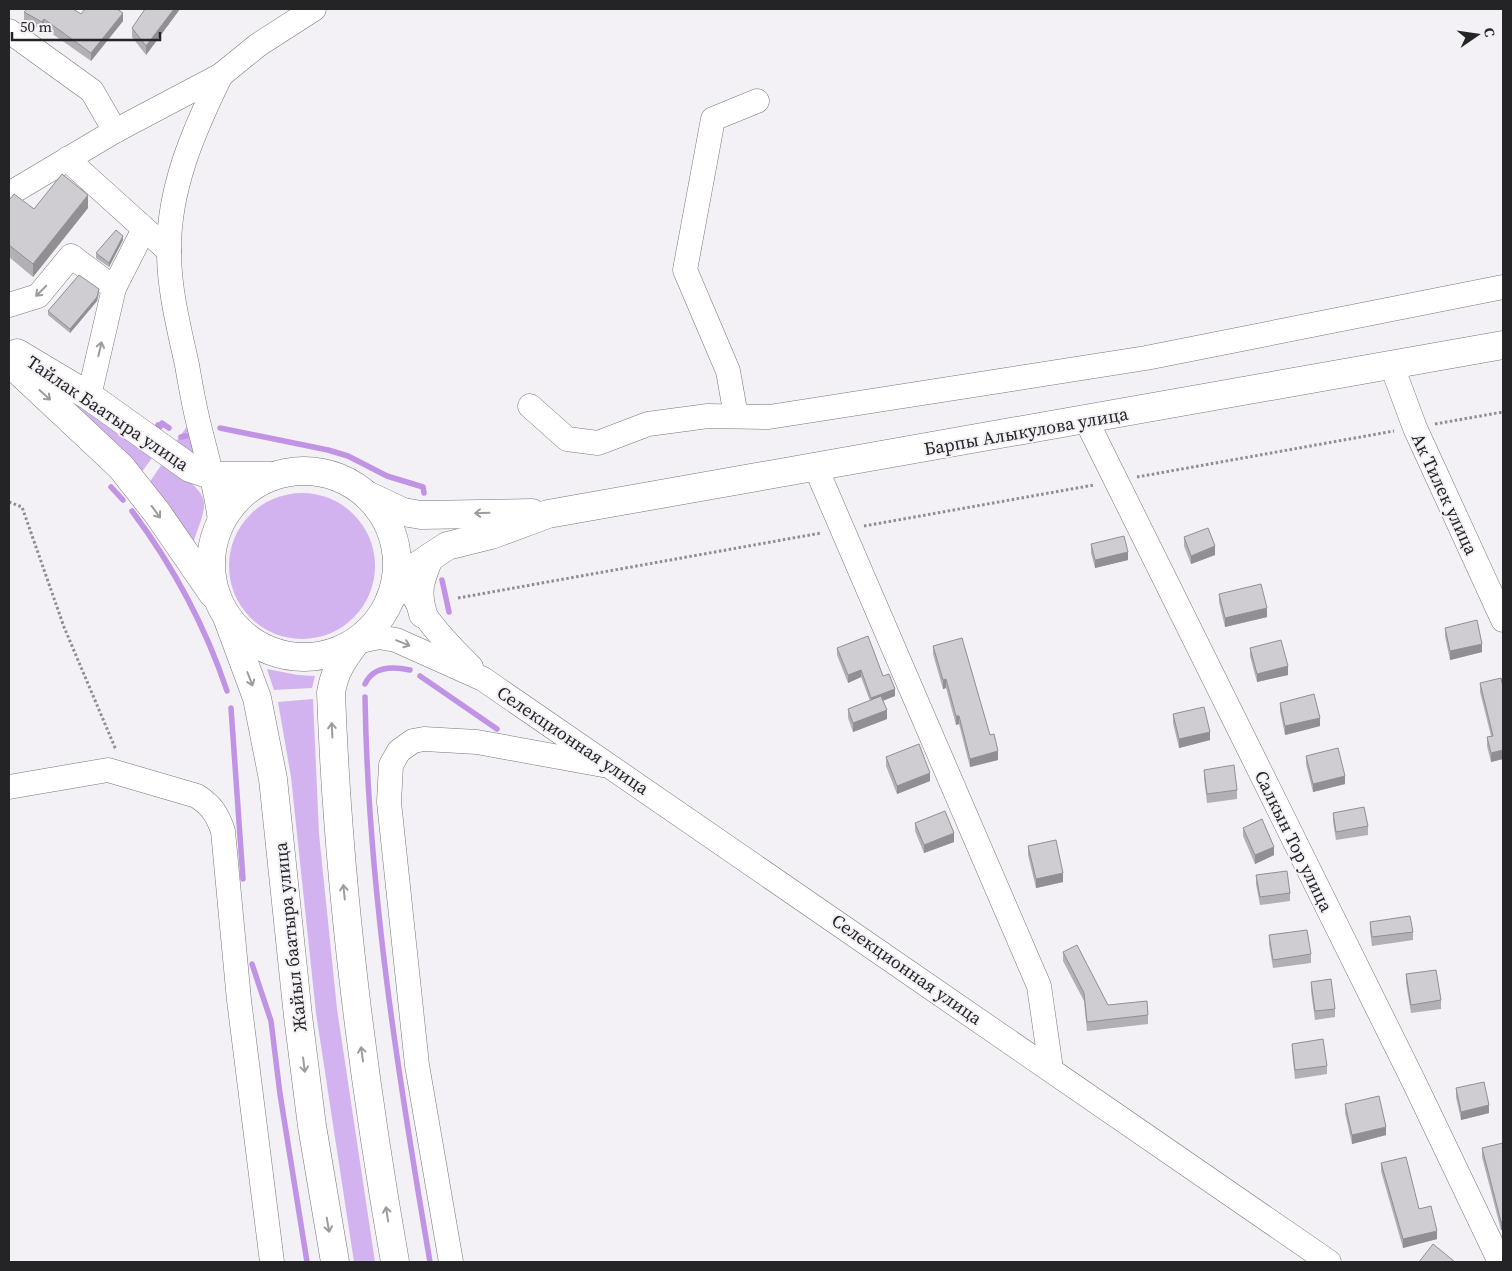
<svg xmlns="http://www.w3.org/2000/svg" width="1512" height="1271" font-family="'Source Serif 4',serif">
	<style>
		.green { fill: #d3b3ef }
		.lines { fill: none; stroke-linecap: round; stroke-linejoin: round }
		.stream { stroke: #c093e4; stroke-width: 5.5 }
		.minor-casing { stroke: #78767b; stroke-width: 25 }
		.major-casing { stroke: #78767b; stroke-width: 29 }
		.path { stroke: #8f8d91; stroke-width: 3; stroke-dasharray: 2.5 2.5; stroke-linecap: butt }
		.minor { stroke: #fff; stroke-width: 24 }
		.major { stroke: #fff; stroke-width: 28 }
		.wall { fill: #b2afb5 }
		.shaded-wall { fill: #918f93 }
		.building { fill: #cfccd2; stroke: #918f93 }
		.oneway { stroke: #9c9c9d }
		.labels { text-anchor: middle; dominant-baseline: central; stroke-width: 4; stroke-linejoin: round; paint-order: stroke }
		.street-label { font-size: 18px; fill: #242325; stroke: #f3f0f6 }
	</style>
	<rect width="100%" height="100%" fill="#f3f0f6"/>
	<g class="green">
		<path d="M 78,406 L 152,458 L 141,473 L 124,452 L 77,407 Z"/>
		<path d="M 188,425 L 194,455 L 175,443 Z"/>
		<path d="M 162,464 C 175,473 206,487 204,506 C 203,519 196,532 193,544 L 149,483 Z"/>
		<circle cx="302" cy="566" r="73"/>
		<path d="M 267,669 L 298,675 L 315,676 L 312,688 L 274,690 Z"/>
		<path d="M 313,699 L 319,834 L 337,1009 L 375,1262 L 354,1262 L 316,1013 L 291,777 L 278,702 Z"/>
	</g>
	<g class="lines">
		<g class="stream">
			<path d="M 158,425 L 160,427 L 162,423 L 169,428"/>
			<path d="M 220,428 L 328,450 L 348,456 L 387,476 L 423,487 L 424,493"/>
			<path d="M 181,437 L 186,436"/>
			<path d="M 111,487 L 123,500"/>
			<path d="M 132,511 C 173,566 205,625 227,691"/>
			<path d="M 442,580 L 449,612"/>
			<path d="M 420,676 L 497,729"/>
			<path d="M 365,684 C 373,666 392,666 410,670"/>
			<path d="M 365,697 C 368,887 398,1075 430,1262"/>
			<path d="M 231,708 L 243,879"/>
			<path d="M 252,964 L 271,1021 L 280,1094 L 307,1262"/>
		</g>
		<defs>
			<g id="minor">
				<path d="M 9,31 L 92,91 L 115,131"/>
				<path d="M 67,159 L 169,251"/>
				<path d="M 9,194 L 115,131 L 221,75 L 258,45 L 314,9"/>
				<path d="M 114,288 L 144,229"/>
				<path d="M 9,305 L 38,296 L 71,256 L 114,288 L 89,396"/>
				<path d="M 1392,366 L 1415,428 L 1503,620"/>
				<path d="M 530,406 L 567,439 L 598,443 L 648,424 L 708,416 L 769,417 L 1146,358 L 1503,287"/>
				<path d="M 736,416 L 728,371 L 685,270 L 713,119 L 757,101"/>
				<path d="M 1086,420 L 1414,1082 L 1500,1262"/>
				<path d="M 816,468 L 1039,986 L 1051,1069"/>
				<path d="M 220,521 C 216,485 205,452 197,417 C 193,400 190,382 187,365 C 179,328 169,290 169,252 C 168,189 194,130 221,75"/>
				<path d="M 396,550 C 413,606 430,627 471,667"/>
				<path d="M 356,642 L 379,637 L 396,640 L 483,679 L 1329,1262"/>
				<path d="M 9,787 L 108,770 L 197,796 C 212,806 217,814 223,831 L 239,1000 L 272,1262"/>
				<path d="M 451,1262 L 417,1065 L 389,802 L 391,765 L 399,751 L 413,741 L 424,739 L 477,742 L 603,765"/>
			</g>
			<g id="major">
				<path d="M 17,353 L 89,396 L 190,468 L 214,476 L 269,476"/>
				<path d="M 9,362 L 121,467 L 158,514 L 213,594"/>
				<circle cx="304" cy="564" r="93"/>
				<path d="M 369,496 L 403,512 L 421,515 L 532,513"/>
				<path d="M 390,599 L 417,566 L 447,546 L 491,535 L 548,514 L 1503,345"/>
				<path d="M 423,614 C 416,590 420,581 429,558"/>
				<path d="M 227,617 L 257,698 L 273,779 L 298,1016 L 312,1126 L 335,1262"/>
				<path d="M 356,642 C 343,659 334,672 331,693 C 338,884 362,1074 395,1262"/>
			</g>
		</defs>
		<use href="#minor" class="minor-casing"/>
		<use href="#major" class="major-casing"/>
		<g class="path">
			<path d="M 1435,424 L 1503,412"/>
			<path d="M 1137,477 L 1394,431"/>
			<path d="M 9,502 L 22,507 L 64,627 L 116,750"/>
			<path d="M 864,526 L 1094,485"/>
			<path d="M 458,598 L 821,533"/>
		</g>
		<use href="#minor" class="minor"/>
		<use href="#major" class="major"/>
	</g>
	<g class="wall">
		<path d="M 180,9 L 146,55 L 132,37 L 132,28 Z"/>
		<path d="M 24,12 L 81,14 L 123,21 L 91,61 L 44,28 L 42,30 L 24,21 Z"/>
		<path d="M 9,200 L 34,209 L 88,208 L 33,277 L 9,257 Z"/>
		<path d="M 123,240 L 109,267 L 96,258 L 96,253 Z"/>
		<path d="M 99,294 L 97,301 L 70,333 L 48,315 L 48,311 Z"/>
		<path d="M 1184,537 L 1215,555 L 1191,564 L 1184,546 Z"/>
		<path d="M 1091,544 L 1128,560 L 1095,568 L 1091,553 Z"/>
		<path d="M 1219,594 L 1267,617 L 1225,627 L 1219,602 Z"/>
		<path d="M 1445,628 L 1482,652 L 1450,660 L 1445,636 Z"/>
		<path d="M 933,646 L 990,735 L 998,760 L 970,767 L 959,724 L 956,725 L 946,688 L 943,689 L 933,654 Z"/>
		<path d="M 837,648 L 883,676 L 895,696 L 883,701 L 887,719 L 853,732 L 848,718 L 848,709 L 870,701 L 861,677 L 848,683 L 837,655 Z"/>
		<path d="M 1250,648 L 1288,675 L 1257,682 L 1250,656 Z"/>
		<path d="M 1480,683 L 1503,687 L 1503,759 L 1491,762 L 1487,746 L 1487,737 L 1491,736 L 1480,692 Z"/>
		<path d="M 1280,703 L 1320,726 L 1285,735 L 1280,711 Z"/>
		<path d="M 1173,714 L 1210,740 L 1179,748 L 1173,723 Z"/>
		<path d="M 1306,756 L 1345,784 L 1313,792 L 1306,764 Z"/>
		<path d="M 886,757 L 930,781 L 897,794 L 886,766 Z"/>
		<path d="M 1204,770 L 1237,790 L 1237,799 L 1207,803 L 1204,778 Z"/>
		<path d="M 1333,813 L 1368,826 L 1368,835 L 1336,840 L 1333,821 Z"/>
		<path d="M 915,823 L 954,842 L 924,853 L 915,831 Z"/>
		<path d="M 1243,828 L 1274,855 L 1255,864 L 1243,836 Z"/>
		<path d="M 1028,846 L 1063,882 L 1036,888 L 1028,855 Z"/>
		<path d="M 1256,875 L 1290,893 L 1290,901 L 1260,905 L 1256,884 Z"/>
		<path d="M 1370,922 L 1413,932 L 1413,940 L 1372,946 L 1370,931 Z"/>
		<path d="M 1269,935 L 1311,954 L 1311,963 L 1273,968 L 1269,944 Z"/>
		<path d="M 1063,952 L 1108,1005 L 1148,1015 L 1148,1024 L 1087,1031 L 1084,1001 L 1063,961 Z"/>
		<path d="M 1406,974 L 1441,1000 L 1441,1009 L 1411,1013 L 1406,983 Z"/>
		<path d="M 1311,982 L 1335,1009 L 1335,1017 L 1315,1020 L 1311,991 Z"/>
		<path d="M 1292,1044 L 1327,1066 L 1327,1074 L 1295,1079 L 1292,1052 Z"/>
		<path d="M 1456,1088 L 1489,1113 L 1461,1120 L 1456,1097 Z"/>
		<path d="M 1345,1104 L 1386,1135 L 1352,1144 L 1345,1113 Z"/>
		<path d="M 1503,1143 L 1501,1230 L 1482,1157 L 1482,1148 Z"/>
		<path d="M 1381,1163 L 1419,1209 L 1437,1239 L 1403,1248 L 1381,1171 Z"/>
	</g>
	<g class="shaded-wall">
		<path d="M 174,9 L 180,9 L 146,55 L 146,46 Z"/>
		<path d="M 123,13 L 123,21 L 91,61 L 91,53 Z"/>
		<path d="M 44,19 L 44,28 L 42,30 L 42,22 Z"/>
		<path d="M 88,195 L 88,208 L 33,277 L 33,264 Z"/>
		<path d="M 123,236 L 123,240 L 109,267 L 109,263 Z"/>
		<path d="M 99,289 L 97,301 L 70,333 L 70,329 Z"/>
		<path d="M 1215,546 L 1215,555 L 1191,564 L 1191,556 Z"/>
		<path d="M 1128,552 L 1128,560 L 1095,568 L 1095,560 Z"/>
		<path d="M 1267,608 L 1267,617 L 1225,627 L 1225,618 Z"/>
		<path d="M 1482,644 L 1482,652 L 1450,660 L 1450,651 Z"/>
		<path d="M 1288,666 L 1288,675 L 1257,682 L 1257,674 Z"/>
		<path d="M 861,670 L 861,677 L 848,683 L 848,675 Z"/>
		<path d="M 946,679 L 946,688 L 943,689 L 943,680 Z"/>
		<path d="M 895,689 L 895,696 L 871,705 L 871,698 Z"/>
		<path d="M 887,710 L 887,719 L 853,732 L 853,723 Z"/>
		<path d="M 956,716 L 959,716 L 959,724 L 956,725 Z"/>
		<path d="M 1320,718 L 1320,726 L 1285,735 L 1285,726 Z"/>
		<path d="M 1210,732 L 1210,740 L 1179,748 L 1179,739 Z"/>
		<path d="M 1503,750 L 1503,759 L 1491,762 L 1491,753 Z"/>
		<path d="M 998,751 L 998,760 L 970,767 L 970,759 Z"/>
		<path d="M 930,773 L 930,781 L 897,794 L 897,786 Z"/>
		<path d="M 1345,776 L 1345,784 L 1313,792 L 1313,784 Z"/>
		<path d="M 954,833 L 954,842 L 924,853 L 924,845 Z"/>
		<path d="M 1274,847 L 1274,855 L 1255,864 L 1255,855 Z"/>
		<path d="M 1063,873 L 1063,882 L 1036,888 L 1036,879 Z"/>
		<path d="M 1489,1105 L 1489,1113 L 1461,1120 L 1461,1112 Z"/>
		<path d="M 1386,1127 L 1386,1135 L 1352,1144 L 1352,1135 Z"/>
		<path d="M 1503,1221 L 1503,1230 L 1501,1230 L 1501,1222 Z"/>
		<path d="M 1437,1231 L 1437,1239 L 1403,1248 L 1403,1239 Z"/>
	</g>
	<g class="building">
		<path d="M 27,9 L 73,9 L 81,14 L 85,9 L 117,9 L 123,13 L 91,53 L 44,19 L 42,22 L 24,12 Z"/>
		<path d="M 145,9 L 174,9 L 146,46 L 132,28 Z"/>
		<path d="M 62,174 L 88,195 L 33,264 L 9,245 L 9,200 L 14,194 L 34,209 Z"/>
		<path d="M 116,230 L 123,236 L 109,263 L 96,253 Z"/>
		<path d="M 79,275 L 99,289 L 97,297 L 70,329 L 48,311 Z"/>
		<path d="M 1208,528 L 1215,546 L 1191,556 L 1184,537 Z"/>
		<path d="M 1124,536 L 1128,552 L 1095,560 L 1091,544 Z"/>
		<path d="M 1261,584 L 1267,608 L 1225,618 L 1219,594 Z"/>
		<path d="M 1477,620 L 1482,644 L 1450,651 L 1445,628 Z"/>
		<path d="M 868,636 L 883,676 L 889,674 L 895,689 L 871,698 L 861,670 L 848,675 L 837,648 Z"/>
		<path d="M 962,638 L 990,735 L 994,734 L 998,751 L 970,759 L 959,716 L 956,716 L 946,679 L 943,680 L 933,646 Z"/>
		<path d="M 1281,640 L 1288,666 L 1257,674 L 1250,648 Z"/>
		<path d="M 1501,678 L 1503,687 L 1503,750 L 1491,753 L 1487,737 L 1493,736 L 1480,683 Z"/>
		<path d="M 1314,694 L 1320,718 L 1285,726 L 1280,703 Z"/>
		<path d="M 881,696 L 887,710 L 853,723 L 848,709 Z"/>
		<path d="M 1204,707 L 1210,732 L 1179,739 L 1173,714 Z"/>
		<path d="M 919,744 L 930,773 L 897,786 L 886,757 Z"/>
		<path d="M 1338,748 L 1345,776 L 1313,784 L 1306,756 Z"/>
		<path d="M 1234,765 L 1237,790 L 1207,794 L 1204,770 Z"/>
		<path d="M 1364,807 L 1368,826 L 1336,832 L 1333,813 Z"/>
		<path d="M 945,811 L 954,833 L 924,845 L 915,823 Z"/>
		<path d="M 1262,819 L 1274,847 L 1255,855 L 1243,828 Z"/>
		<path d="M 1056,840 L 1063,873 L 1036,879 L 1028,846 Z"/>
		<path d="M 1287,871 L 1290,893 L 1260,897 L 1256,875 Z"/>
		<path d="M 1410,916 L 1413,932 L 1372,937 L 1370,922 Z"/>
		<path d="M 1307,930 L 1311,954 L 1273,960 L 1269,935 Z"/>
		<path d="M 1077,945 L 1108,1005 L 1147,1001 L 1148,1015 L 1087,1022 L 1084,993 L 1063,952 Z"/>
		<path d="M 1436,970 L 1441,1000 L 1411,1005 L 1406,974 Z"/>
		<path d="M 1331,979 L 1335,1009 L 1315,1011 L 1311,982 Z"/>
		<path d="M 1323,1039 L 1327,1066 L 1295,1070 L 1292,1044 Z"/>
		<path d="M 1484,1082 L 1489,1105 L 1461,1112 L 1456,1088 Z"/>
		<path d="M 1379,1096 L 1386,1127 L 1352,1135 L 1345,1104 Z"/>
		<path d="M 1503,1143 L 1503,1221 L 1501,1222 L 1482,1148 Z"/>
		<path d="M 1406,1157 L 1419,1209 L 1431,1206 L 1437,1231 L 1403,1239 L 1381,1163 Z"/>
		<path d="M 1433,1244 L 1455,1262 L 1419,1262 Z"/>
	</g>
	<defs><path id="oneway-shaft" d="M-6 0H5M1.5-3L5.5 0L1.5 3" fill="none" stroke-width="1.6" stroke-linecap="round" stroke-linejoin="round" transform="scale(1.25)"/></defs>
	<g class="oneway">
		<use href="#oneway-shaft" transform="translate(41 291) rotate(135)"/>
		<use href="#oneway-shaft" transform="translate(100 349) rotate(-77)"/>
		<use href="#oneway-shaft" transform="translate(45 395) rotate(42)"/>
		<use href="#oneway-shaft" transform="translate(156 512) rotate(54)"/>
		<use href="#oneway-shaft" transform="translate(482 513) rotate(178)"/>
		<use href="#oneway-shaft" transform="translate(403 643) rotate(22)"/>
		<use href="#oneway-shaft" transform="translate(250 679) rotate(69)"/>
		<use href="#oneway-shaft" transform="translate(332 730) rotate(-93)"/>
		<use href="#oneway-shaft" transform="translate(344 892) rotate(-96)"/>
		<use href="#oneway-shaft" transform="translate(362 1054) rotate(-98)"/>
		<use href="#oneway-shaft" transform="translate(304 1065) rotate(83)"/>
		<use href="#oneway-shaft" transform="translate(387 1214) rotate(-99)"/>
		<use href="#oneway-shaft" transform="translate(328 1225) rotate(80)"/>
	</g>
	<g class="labels">
		<g class="street-label">
			<text transform="translate(108 413) rotate(34)">Тайлак Баатыра улица</text>
			<text transform="translate(1026 431) rotate(-10)">Барпы Алыкулова улица</text>
			<text transform="translate(1445 494) rotate(65)">Ак Тилек улица</text>
			<text transform="translate(573 740) rotate(34)">Селекционная улица</text>
			<text transform="translate(1294 841) rotate(64)">Салкын Тор улица</text>
			<text transform="translate(290 937) rotate(-96)">Жайыл баатыра улица</text>
			<text transform="translate(907 969) rotate(35)">Селекционная улица</text>
		</g>
	</g>
	<rect width="1512" height="1271" fill="none" stroke="#242325" stroke-width="20"/>
	<g transform="translate(1477 35) rotate(77)" stroke="#f3f0f6" stroke-width="4" paint-order="stroke">
	<path d="M0-4L9 19L0 12L-9 19Z" fill="#242325"/>
	<text y="-8" font-size="14" font-weight="bold" text-anchor="middle" fill="#242325">С</text>
	</g>
	<path d="M12 32v8h148v-8" fill="none" stroke="#242325" stroke-width="2.5"/>
	<text x="20" y="32" font-size="15" fill="#242325" stroke="#f3f0f6" stroke-width="4" paint-order="stroke">50 m</text>
</svg>
